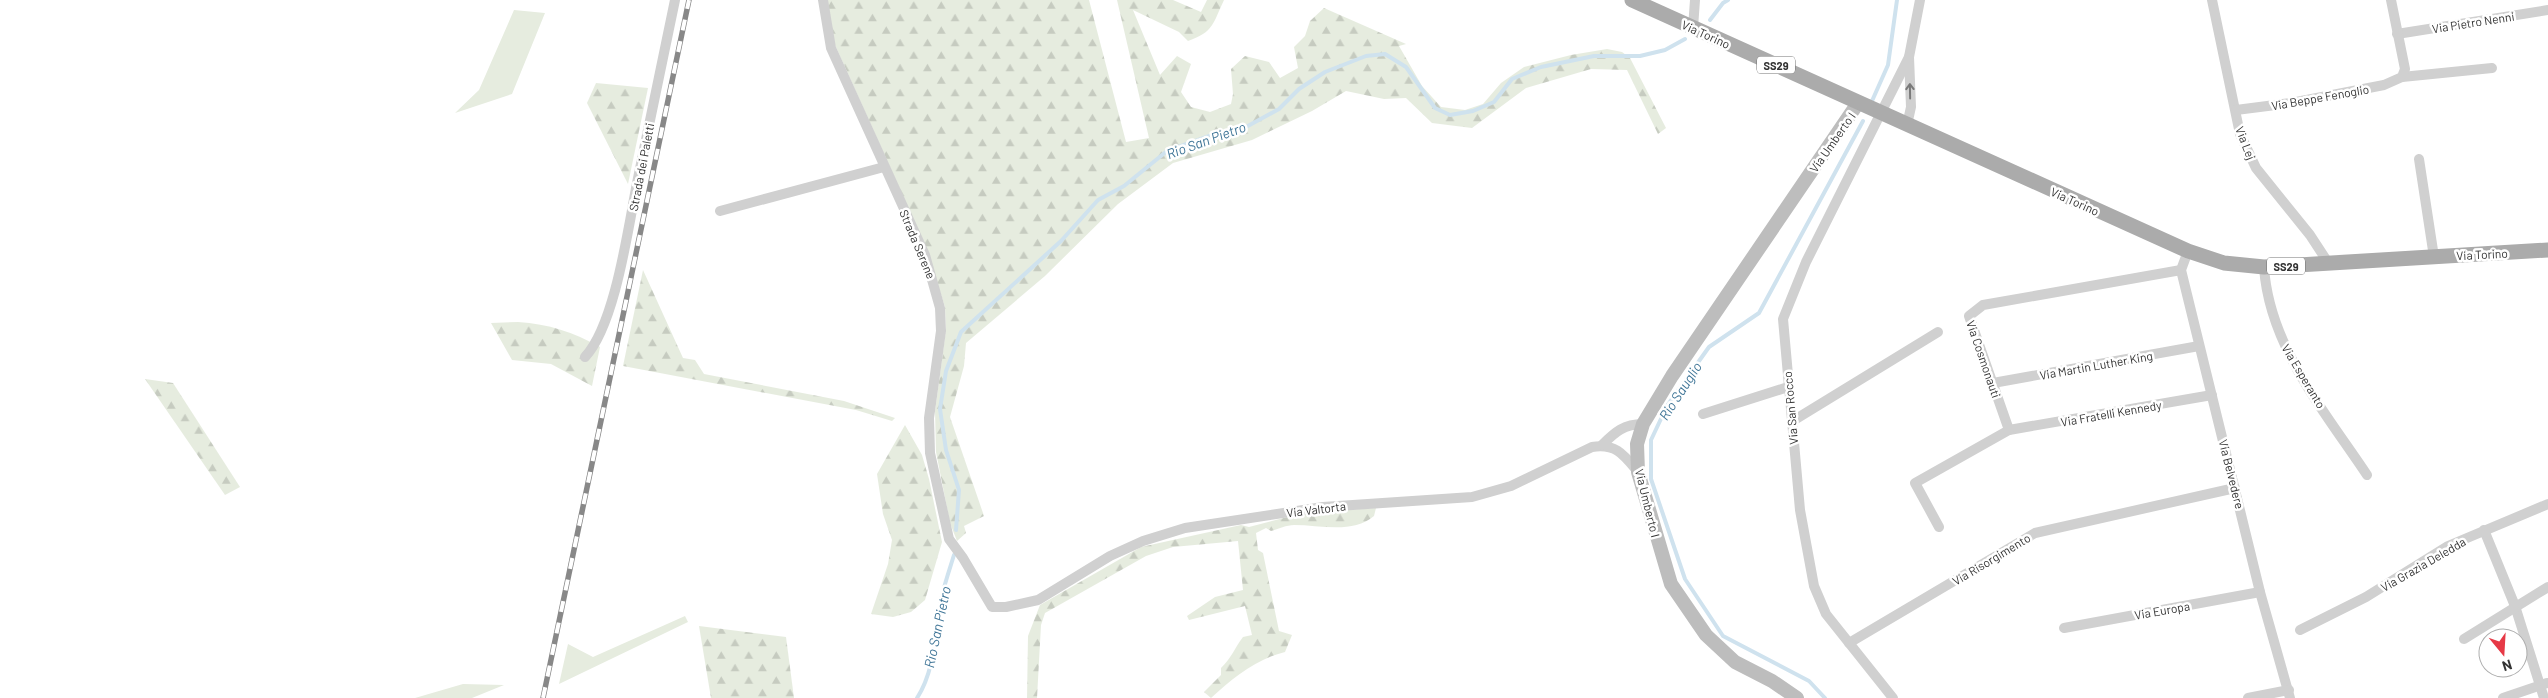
<svg xmlns="http://www.w3.org/2000/svg" width="2548" height="698" font-family="Barlow,sans-serif">
	<style>
		.grass { fill: #e6ecdf }
		.forest { fill: url(#forest-firs) }
		.lines { fill: none; stroke-linecap: round; stroke-linejoin: round }
		.stream { stroke: #cfe2ee; stroke-width: 4 }
		.street { stroke: #d0d0d0; stroke-width: 10 }
		.secondary { stroke: #bdbdbd; stroke-width: 14 }
		.primary { stroke: #ababab; stroke-width: 15 }
		.rail-casing { stroke: #888; stroke-width: 5.5 }
		.rail { stroke: #fff; stroke-width: 4; stroke-dasharray: 11; stroke-linecap: butt }
		.oneway { stroke: #7a7a7a }
		.labels { text-anchor: middle; dominant-baseline: central; stroke-width: 5; stroke-linejoin: round; paint-order: stroke }
		.shield { fill: #fff; stroke: #707070; stroke-width: 1 }
		.shield-label { font-size: 11px; font-weight: bold; fill: #333 }
		.street-label { font-size: 12px; fill: #333; stroke: #fff }
		.water-label { font-size: 14px; font-style: italic; fill: #3f7597; stroke: #fff }
	</style>
	<defs>
		<pattern id="forest-firs" width="22" height="20" patternUnits="userSpaceOnUse" patternTransform="scale(1.25)"><rect width="22" height="20" fill="#e6ecdf"/><path d="M5 1l3.5 6h-7zM16 11l3.5 6h-7z" fill="#c6cbc0"/></pattern>
	</defs>
	<rect width="100%" height="100%" fill="#fff"/>
	<g class="grass">
		<path d="M 514,10 L 545,13 L 512,94 L 455,113 L 479,90 Z"/>
		<path d="M 685,616 L 688,622 L 559,684 L 568,644 L 593,657 Z"/>
		<path d="M 463,684 L 504,685 L 472,698 L 415,698 Z"/>
	</g>
	<g class="forest">
		<path d="M 827,0 L 1089,0 L 1126,142 L 1149,138 L 1117,0 L 1173,0 L 1201,12 L 1207,0 L 1224,0 C 1213,23 1214,32 1188,41 L 1179,32 L 1133,10 L 1160,75 L 1177,56 L 1191,64 L 1181,92 L 1191,107 L 1210,112 L 1231,104 L 1233,94 L 1231,69 L 1245,56 L 1269,62 L 1280,78 L 1298,68 L 1294,47 L 1305,36 L 1310,21 L 1324,8 L 1406,44 L 1399,46 L 1422,86 L 1441,107 L 1465,110 L 1483,104 L 1501,83 L 1524,67 L 1571,55 L 1607,49 L 1622,52 L 1630,58 L 1666,128 L 1658,134 L 1627,70 L 1591,69 L 1526,88 L 1472,128 L 1432,123 L 1406,98 L 1384,99 L 1346,91 L 1312,111 L 1252,140 L 1173,163 L 1118,204 L 1045,276 L 966,343 L 964,366 L 950,417 L 984,516 L 964,526 L 966,533 L 957,541 L 950,523 L 936,452 L 935,411 L 946,330 L 945,307 L 926,247 L 835,45 Z"/>
		<path d="M 596,83 L 648,88 L 628,184 L 587,103 Z"/>
		<path d="M 643,270 L 683,358 L 695,360 L 704,374 L 844,401 L 895,418 L 892,421 L 856,410 L 623,366 Z"/>
		<path d="M 518,322 C 549,324 573,332 600,347 L 592,386 L 551,364 L 512,360 L 491,323 Z"/>
		<path d="M 145,379 L 173,383 L 240,487 L 225,495 Z"/>
		<path d="M 905,425 L 922,455 L 929,479 L 942,542 L 925,600 L 911,612 L 893,617 L 871,614 L 888,564 L 892,540 L 883,514 L 877,474 Z"/>
		<path d="M 1376,508 L 1374,516 C 1353,534 1321,525 1294,525 C 1287,525 1278,529 1271,531 L 1266,528 L 1256,533 L 1258,550 L 1263,553 L 1279,631 L 1292,635 L 1285,652 C 1256,659 1233,678 1211,698 L 1204,692 L 1221,675 L 1221,668 C 1232,657 1234,649 1243,637 L 1252,635 L 1245,606 L 1189,620 L 1187,616 L 1215,597 L 1243,590 L 1238,541 L 1173,547 L 1146,556 L 1045,613 L 1041,625 L 1037,698 L 1027,698 L 1028,636 L 1040,605 L 1141,547 L 1241,525 L 1249,527 L 1295,515 L 1328,511 Z"/>
		<path d="M 699,626 L 786,637 L 794,698 L 711,698 Z"/>
	</g>
	<g class="lines">
		<g class="stream">
			<path d="M 1710,20 L 1723,3 L 1728,0"/>
			<path d="M 1872,101 L 1888,65 L 1897,0"/>
			<path d="M 956,530 L 959,490 L 946,450 L 940,409 L 946,371 L 961,332 L 1061,241 L 1098,200 L 1124,186 L 1167,151 L 1215,134 L 1246,127 L 1279,109 L 1299,89 L 1325,72 L 1366,56 L 1385,54 L 1406,67 L 1435,108 L 1450,115 L 1473,111 L 1494,102 L 1512,79 L 1541,67 L 1594,56 L 1640,56 L 1665,50 L 1685,39"/>
			<path d="M 917,698 C 936,669 935,629 942,596 C 945,582 950,568 954,555"/>
			<path d="M 1825,698 L 1809,681 L 1723,636 L 1685,579 L 1651,479 L 1651,440 L 1667,406 L 1709,347 L 1759,313 L 1863,121"/>
		</g>
		<g class="street">
			<path d="M 823,0 L 831,48 L 925,255 L 940,308 L 941,331 L 929,418 L 930,453 L 949,539 L 963,558 L 992,607 L 1006,607 L 1038,600 L 1110,556 L 1143,541 L 1185,528 L 1323,507 L 1472,497 L 1511,486 L 1592,447 C 1616,443 1624,455 1638,472"/>
			<path d="M 2212,0 L 2240,134 L 2256,168 L 2310,235 L 2329,264"/>
			<path d="M 1693,28 L 1695,0"/>
			<path d="M 2397,34 L 2548,10"/>
			<path d="M 2402,77 L 2492,68"/>
			<path d="M 2236,110 L 2291,103 L 2384,85 L 2402,77 L 2405,69 L 2391,0"/>
			<path d="M 1907,125 L 1911,107 L 1909,57 L 1920,0"/>
			<path d="M 2419,159 L 2434,257"/>
			<path d="M 720,211 L 884,167"/>
			<path d="M 2188,251 L 2181,270 L 2260,592 L 2290,698"/>
			<path d="M 2264,267 C 2269,346 2325,412 2367,475"/>
			<path d="M 585,357 C 615,325 628,229 637,183 C 650,122 662,61 675,0"/>
			<path d="M 1993,383 L 2199,346"/>
			<path d="M 1703,414 L 1788,387"/>
			<path d="M 1791,422 L 1938,332"/>
			<path d="M 2009,430 L 2212,395"/>
			<path d="M 1602,445 C 1615,432 1624,424 1643,424"/>
			<path d="M 1939,527 L 1915,483 L 2009,430 L 1969,316 L 1983,305 L 2181,270"/>
			<path d="M 2484,530 L 2515,606 L 2544,698"/>
			<path d="M 2064,628 L 2260,592"/>
			<path d="M 2300,630 L 2366,597 L 2448,546 L 2548,504"/>
			<path d="M 2464,639 L 2548,587"/>
			<path d="M 1849,643 L 2035,533 L 2235,488"/>
			<path d="M 1893,698 L 1826,614 L 1814,586 L 1800,510 L 1783,319 L 1806,262 L 1909,57"/>
			<path d="M 2248,698 L 2289,690"/>
			<path d="M 2503,698 L 2547,683"/>
		</g>
		<path class="secondary" d="M 1797,698 L 1772,681 L 1735,662 L 1706,635 L 1671,584 L 1638,472 L 1637,444 L 1643,424 L 1672,376 L 1858,103"/>
		<path class="primary" d="M 1632,0 L 2188,251 L 2224,263 L 2264,267 L 2548,250"/>
		<defs>
			<path id="rail" d="M 543,698 L 689,0"/>
		</defs>
		<use href="#rail" class="rail-casing"/>
		<use href="#rail" class="rail"/>
	</g>
	<defs><path id="oneway-shaft" d="M-6 0H5M1.5-3L5.5 0L1.5 3" fill="none" stroke-width="1.6" stroke-linecap="round" stroke-linejoin="round" transform="scale(1.25)"/></defs>
	<use class="oneway" href="#oneway-shaft" transform="translate(1910 91) rotate(-91)"/>
	<g class="labels">
		<g class="shield">
			<rect x="1757" y="56.5" width="38" height="17" rx="4"/>
			<rect x="2267" y="257.5" width="38" height="17" rx="4"/>
		</g>
		<g class="shield-label">
			<text x="1776" y="65">SS29</text>
			<text x="2286" y="266">SS29</text>
		</g>
		<g class="street-label">
			<text transform="translate(2473 22) rotate(-9)">Via Pietro Nenni</text>
			<text transform="translate(1706 34) rotate(24)">Via Torino</text>
			<text transform="translate(2320 97) rotate(-10)">Via Beppe Fenoglio</text>
			<text transform="translate(1832 142) rotate(-55)">Via Umberto I</text>
			<text transform="translate(2246 143) rotate(69)">Via Lej</text>
			<text transform="translate(641 167) rotate(-79)">Strada dei Paletti</text>
			<text transform="translate(2075 201) rotate(24)">Via Torino</text>
			<text transform="translate(918 244) rotate(67)">Strada Serene</text>
			<text transform="translate(2482 254) rotate(-3)">Via Torino</text>
			<text transform="translate(1984 359) rotate(71)">Via Cosmonauti</text>
			<text transform="translate(2096 365) rotate(-10)">Via Martin Luther King</text>
			<text transform="translate(2304 376) rotate(59)">Via Esperanto</text>
			<text transform="translate(1790 408) rotate(-95)">Via San Rocco</text>
			<text transform="translate(2111 413) rotate(-10)">Via Fratelli Kennedy</text>
			<text transform="translate(2232 474) rotate(76)">Via Belvedere</text>
			<text transform="translate(1648 503) rotate(76)">Via Umberto I</text>
			<text transform="translate(1316 509) rotate(-7)">Via Valtorta</text>
			<text transform="translate(1991 559) rotate(-31)">Via Risorgimento</text>
			<text transform="translate(2423 564) rotate(-30)">Via Grazia Deledda</text>
			<text transform="translate(2162 610) rotate(-10)">Via Europa</text>
		</g>
		<g class="water-label">
			<text transform="translate(1206 140) rotate(-20)">Rio San Pietro</text>
			<text transform="translate(1680 391) rotate(-57)">Rio Sauglio</text>
			<text transform="translate(937 627) rotate(-78)">Rio San Pietro</text>
		</g>
	</g>
	<g transform="translate(2503 653) rotate(162)"><circle r="24" fill="#ffffff" stroke="#adadad"/>
	<path d="M0-4L9 19L0 12L-9 19Z" fill="#e63946"/>
	<text y="-8" font-size="14" font-weight="bold" text-anchor="middle" fill="#333333">N</text>
	</g>
</svg>
